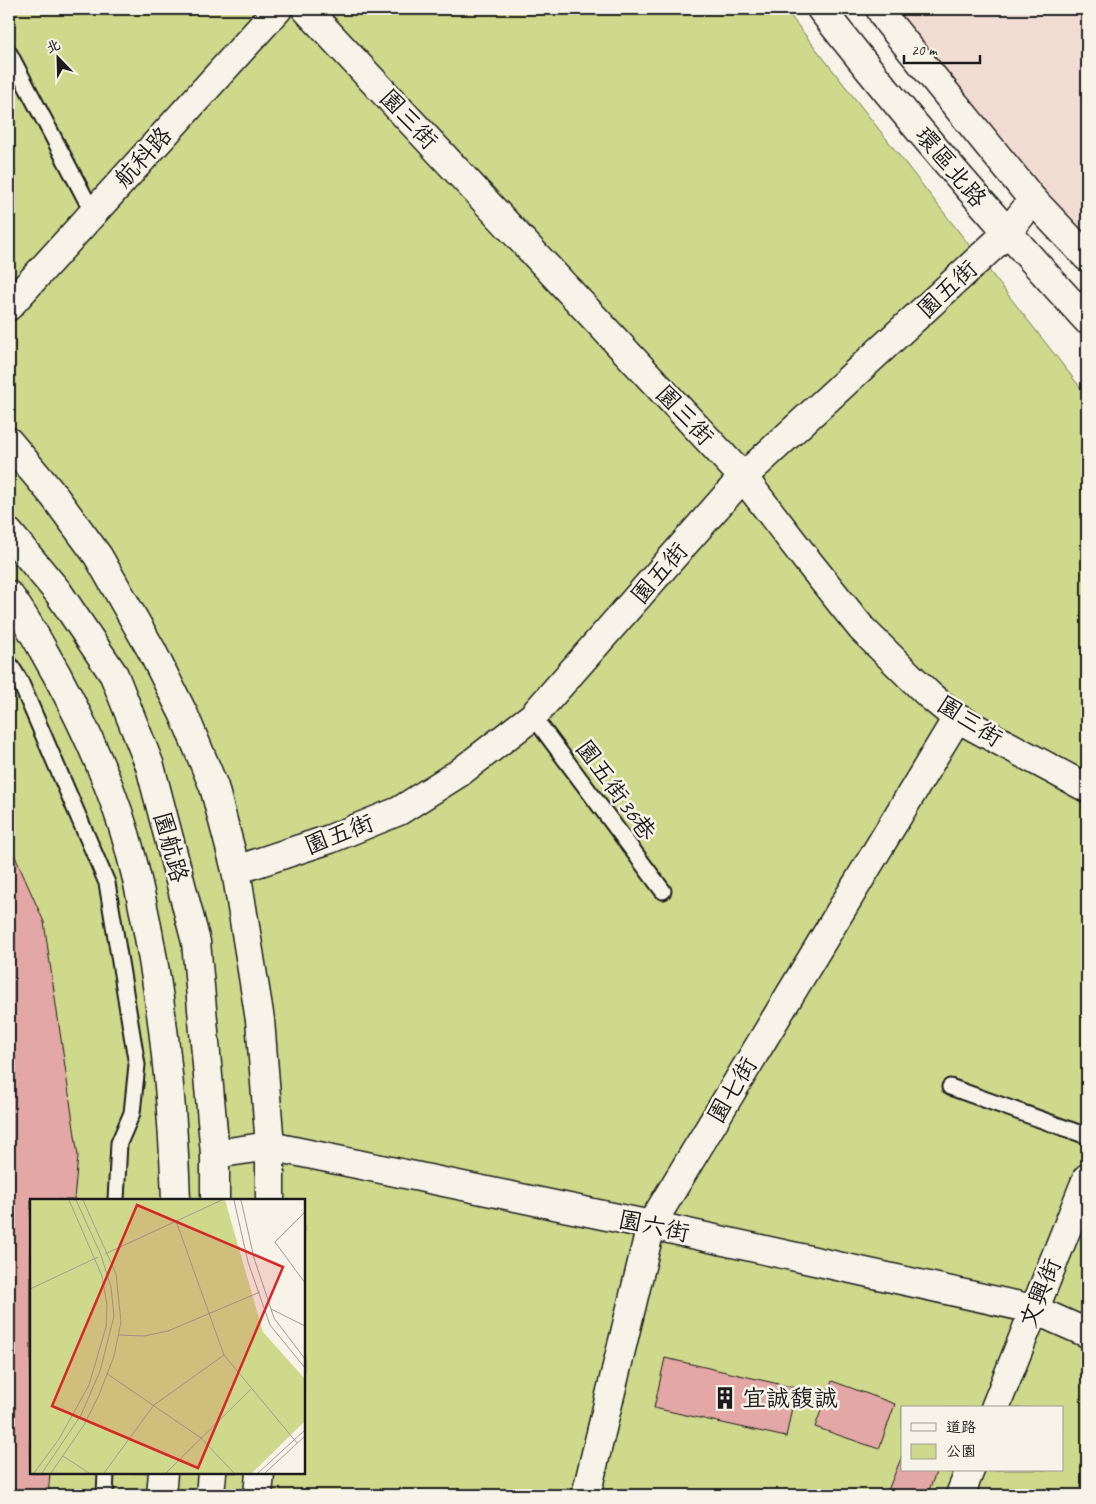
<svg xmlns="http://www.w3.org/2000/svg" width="1096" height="1504" font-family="Caveat,'LXGW WenKai TC',sans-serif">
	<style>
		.built { fill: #f1dcd4 }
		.green { fill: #cfd98c; stroke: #767a54; fill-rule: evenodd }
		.building { fill: #e3a8a6; stroke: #1c1c1c }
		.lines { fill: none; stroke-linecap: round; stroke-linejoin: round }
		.service-casing { stroke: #1c1c1c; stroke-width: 19 }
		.minor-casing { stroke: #1c1c1c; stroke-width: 31 }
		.tertiary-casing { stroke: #1c1c1c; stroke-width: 31 }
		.service { stroke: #f7f3e8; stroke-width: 15 }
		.minor { stroke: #f7f3e8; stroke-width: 28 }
		.tertiary { stroke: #f7f3e8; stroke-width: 28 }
		.labels { text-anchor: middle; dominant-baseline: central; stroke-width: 5; stroke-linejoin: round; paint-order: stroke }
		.street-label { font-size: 24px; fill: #1c1c1c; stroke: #f7f3e8 }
		.poi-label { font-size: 24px; fill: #1c1c1c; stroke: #f7f3e8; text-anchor: start }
		.inset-road { fill: none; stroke: #9f9d96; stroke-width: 1 }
		.view { fill: #d62828; fill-opacity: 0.15; stroke: #d62828; stroke-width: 2.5 }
		.inset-edge { fill: none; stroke: #1c1c1c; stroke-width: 2.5 }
	</style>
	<rect width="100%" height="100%" fill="#f7f3e8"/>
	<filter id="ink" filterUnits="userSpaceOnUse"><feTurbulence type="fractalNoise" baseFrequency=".02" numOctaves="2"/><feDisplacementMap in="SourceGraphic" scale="10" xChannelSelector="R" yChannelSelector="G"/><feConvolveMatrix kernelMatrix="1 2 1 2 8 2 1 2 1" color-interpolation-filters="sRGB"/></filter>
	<g filter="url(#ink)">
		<path class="built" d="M 896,9 L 1087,9 L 1087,238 L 1012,151 Z"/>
		<path class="green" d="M 9,9 L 785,9 L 1087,396 L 1087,1495 L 9,1495 ZM 31,1200 L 304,1200 L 304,1473 L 31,1473 ZM 902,1408 L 1062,1408 L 1062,1470 L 902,1470 Z"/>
		<g class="building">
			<path d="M 9,843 L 44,922 L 78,1156 L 74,1200 L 31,1200 L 31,1473 L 50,1473 L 48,1495 L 9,1495 Z"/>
			<path d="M 665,1358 L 796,1388 L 786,1437 L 654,1408 Z"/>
			<path d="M 832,1381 L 895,1404 L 879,1449 L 815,1427 Z"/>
			<path d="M 902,1456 L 902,1470 L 937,1470 L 927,1495 L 886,1495 Z"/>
		</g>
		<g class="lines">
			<defs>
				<g id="service">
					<path d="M 9,53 L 93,213"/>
					<path d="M 9,663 L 20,681 L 107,883 L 137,1065 L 132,1113 L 119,1143 L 116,1200"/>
					<path d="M 533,716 L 663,891"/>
					<path d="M 950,1087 L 1087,1136"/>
					<path d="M 105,1495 L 106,1473"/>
				</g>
				<g id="minor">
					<path d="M 306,9 L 743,477 L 806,559 L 862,629 L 929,695 L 957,718 L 1087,788"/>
					<path d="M 9,306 L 278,9"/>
					<path d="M 236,870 L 330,839 L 399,811 L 459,773 L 533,716 L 743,477 L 1007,233 L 1033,200"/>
					<path d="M 215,1154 L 270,1146 L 651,1225 L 1033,1309 L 1087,1333"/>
					<path d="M 995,1408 L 1087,1178"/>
					<path d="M 586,1495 L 651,1225 L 957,718"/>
					<path d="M 960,1495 L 970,1470"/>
				</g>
				<g id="tertiary">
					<path d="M 821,9 C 905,117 995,220 1087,320"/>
					<path d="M 880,9 L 888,22 L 1033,200 L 1087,257"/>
					<path d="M 9,442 L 54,496 L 98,556 L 152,651 L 184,715 L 214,787 L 236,870 L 260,1020 L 270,1146 L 270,1200"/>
					<path d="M 9,533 L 58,592 L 114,675 L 150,766 L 196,942 L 215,1154 L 215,1200"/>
					<path d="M 9,595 C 27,619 41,647 56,673 C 87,731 116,794 132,859 C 160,970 172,1085 176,1200"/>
					<path d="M 161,1495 L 163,1473"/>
					<path d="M 210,1495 L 212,1473"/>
					<path d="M 258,1495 L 260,1473"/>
				</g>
			</defs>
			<use href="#service" class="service-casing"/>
			<use href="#minor" class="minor-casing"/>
			<use href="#tertiary" class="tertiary-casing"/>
			<use href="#service" class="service"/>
			<use href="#minor" class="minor"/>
			<use href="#tertiary" class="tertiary"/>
		</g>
	</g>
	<defs>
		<symbol id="building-bare" viewBox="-9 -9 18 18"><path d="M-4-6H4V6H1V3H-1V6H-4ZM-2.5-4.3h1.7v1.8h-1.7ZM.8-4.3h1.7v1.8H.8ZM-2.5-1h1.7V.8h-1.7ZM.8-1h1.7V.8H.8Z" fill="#1c1c1c" stroke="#f7f3e8" stroke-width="2.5" paint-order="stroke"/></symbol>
	</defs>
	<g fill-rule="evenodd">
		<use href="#building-bare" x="709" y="1382" width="32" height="32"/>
	</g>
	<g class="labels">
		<g class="street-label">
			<text transform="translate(409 119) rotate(47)">園三街</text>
			<text transform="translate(143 157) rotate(-48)">航科路</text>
			<text transform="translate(951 167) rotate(50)">環區北路</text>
			<text transform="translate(947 289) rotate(-43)">園五街</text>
			<text transform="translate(685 415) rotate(47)">園三街</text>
			<text transform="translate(659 573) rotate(-49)">園五街</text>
			<text transform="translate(970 721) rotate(33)">園三街</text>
			<text transform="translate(616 790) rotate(54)">園五街36巷</text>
			<text transform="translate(339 834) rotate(-21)">園五街</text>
			<text transform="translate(171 847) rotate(75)">園航路</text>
			<text transform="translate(732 1090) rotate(-59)">園七街</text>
			<text transform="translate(654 1226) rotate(12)">園六街</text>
			<text transform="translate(1040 1293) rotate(-68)">文興街</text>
		</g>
		<g class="poi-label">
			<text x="742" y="1398">宜誠馥誠</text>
		</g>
	</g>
	<g transform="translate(30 1199)">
		<rect width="275" height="275" fill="#f7f3e8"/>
		<path d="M 0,1 L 195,1 L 233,133 L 275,180 L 275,222 L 222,274 L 0,274 Z" fill="#cfd98c"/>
		<path class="inset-road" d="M 204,1 L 218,63 L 240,126 L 275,169M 211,1 L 224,59 L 244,119 L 275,160M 275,13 L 245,43 L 275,84M 146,22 L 194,156 L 267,244M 75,55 L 192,1M 0,90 L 68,58M 241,110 L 275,127M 89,136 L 114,137 L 138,132 L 230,93M 76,174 L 171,239 L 204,274M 33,257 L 59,274M 4,274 L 29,240 L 59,186 L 76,128 L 77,106 L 72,77 L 39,1M 12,274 L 51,216 L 70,172 L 84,117 L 81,88 L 71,56 L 46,1M 21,274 L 54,226 L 69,196 L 84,157 L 91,123 L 86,75 L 53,1M 74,274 L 124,206 L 194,156M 136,274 L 221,190M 228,274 L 275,231M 235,274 L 275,237"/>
		<path class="view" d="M 107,6 L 253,68 L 168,269 L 22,207 Z"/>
		<rect width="275" height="275" class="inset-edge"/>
	</g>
	<rect width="1096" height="1504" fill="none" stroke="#f7f3e8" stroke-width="30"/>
	<rect x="15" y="15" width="1066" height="1474" fill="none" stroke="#1c1c1c" stroke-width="2" filter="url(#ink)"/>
	<rect x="901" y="1406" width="162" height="65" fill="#f7f3e8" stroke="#9f9d96"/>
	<rect x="911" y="1423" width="25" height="8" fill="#f7f3e8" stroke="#9f9d96"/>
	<text x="946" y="1432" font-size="15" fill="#1c1c1c">道路</text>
	<rect x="911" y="1444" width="25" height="15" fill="#cfd98c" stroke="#9f9d96"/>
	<text x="946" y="1456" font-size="15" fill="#1c1c1c">公園</text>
	<g transform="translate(58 58) rotate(337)" stroke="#f7f3e8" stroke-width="4" paint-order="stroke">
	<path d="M0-4L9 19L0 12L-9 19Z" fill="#1c1c1c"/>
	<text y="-8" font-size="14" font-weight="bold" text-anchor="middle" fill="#1c1c1c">北</text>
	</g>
	<path d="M904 55v8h76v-8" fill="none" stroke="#1c1c1c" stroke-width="2.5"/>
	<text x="911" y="55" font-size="15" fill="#1c1c1c" stroke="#f7f3e8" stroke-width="4" paint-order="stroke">20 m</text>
</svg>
